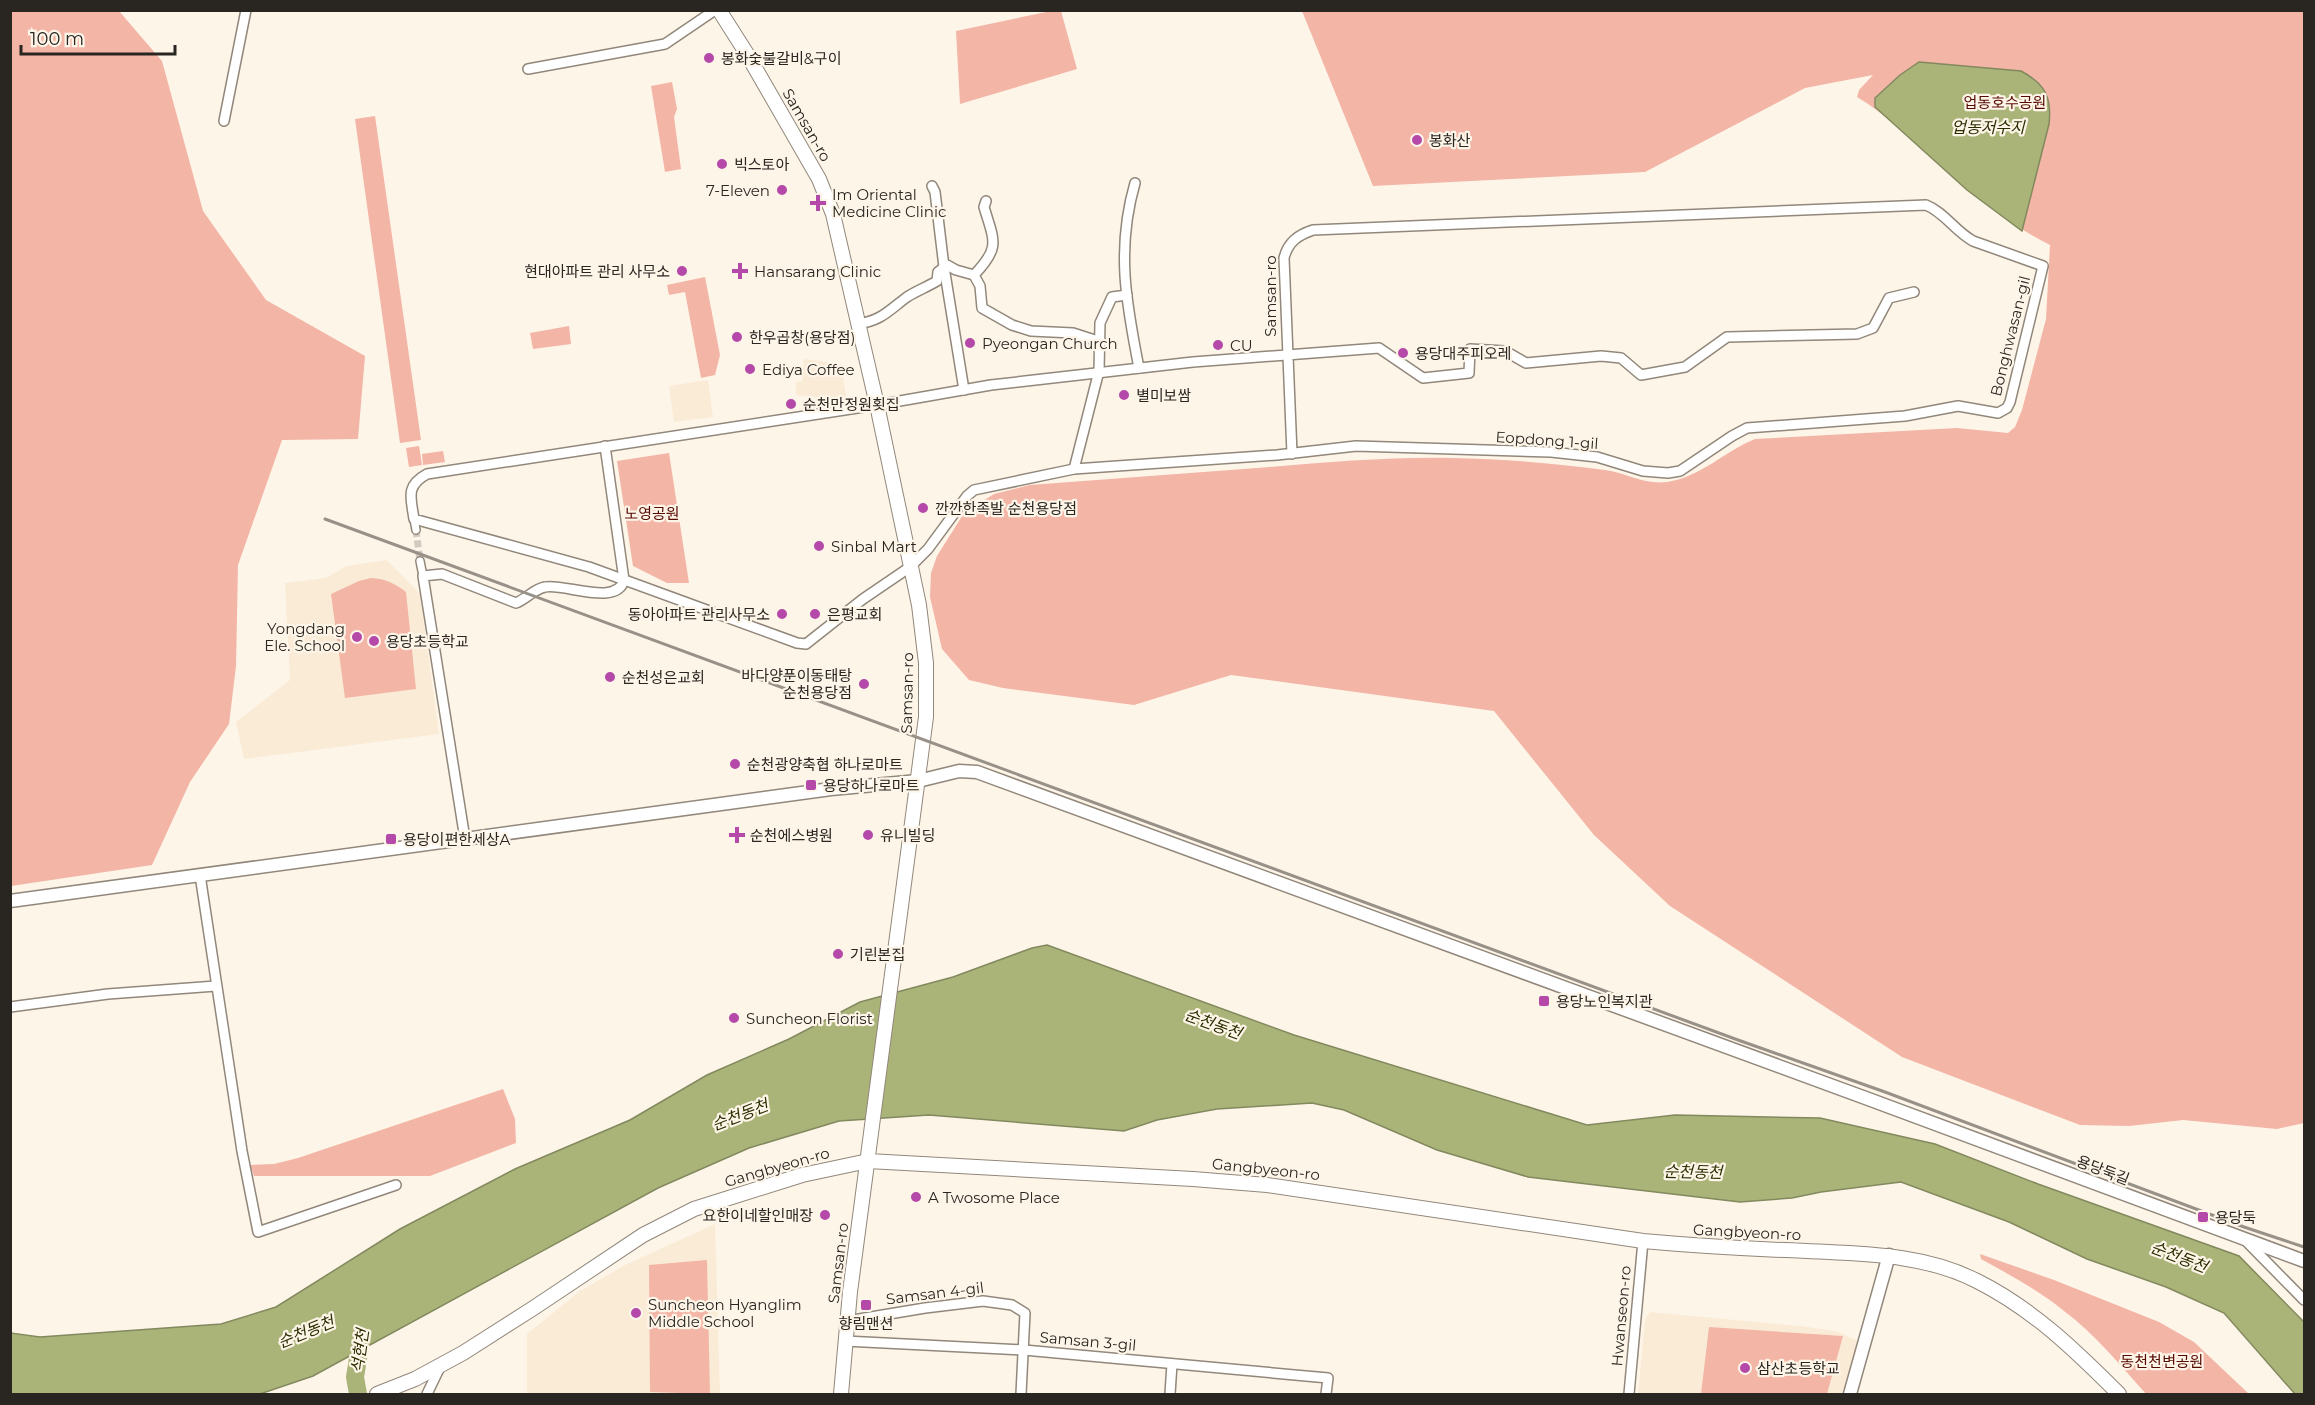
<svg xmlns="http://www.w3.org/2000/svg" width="2315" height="1405" font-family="Montserrat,'Noto Sans KR',sans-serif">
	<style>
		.built { fill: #faebd6 }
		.green { fill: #f3b5a6 }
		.water { fill: #aab479; stroke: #83895e; stroke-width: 1.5 }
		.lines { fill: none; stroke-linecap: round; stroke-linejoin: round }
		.river { stroke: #aab479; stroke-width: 18 }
		.pedestrian-tunnel { stroke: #d3cbc1; stroke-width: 7; stroke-dasharray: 7 3.5; stroke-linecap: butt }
		.pedestrian-casing { stroke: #91877a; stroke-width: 10 }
		.minor-casing { stroke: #91877a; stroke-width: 12 }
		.tertiary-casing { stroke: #91877a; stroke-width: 15 }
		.secondary-casing { stroke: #91877a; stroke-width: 16 }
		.pedestrian { stroke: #fff; stroke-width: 7 }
		.minor { stroke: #fff; stroke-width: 9 }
		.tertiary { stroke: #fff; stroke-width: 12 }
		.secondary { stroke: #fff; stroke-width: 14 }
		.rail { stroke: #989188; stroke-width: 3 }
		.poi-dot { fill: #b549a9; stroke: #fef5e9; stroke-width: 2 }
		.labels { text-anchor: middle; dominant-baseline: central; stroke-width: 4.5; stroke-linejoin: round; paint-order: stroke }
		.poi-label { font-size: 15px; fill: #292520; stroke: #fef5e9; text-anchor: start }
		.park-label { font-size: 15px; fill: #560900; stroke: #fef5e9 }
		.street-label { font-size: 15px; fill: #292520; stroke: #fef5e9 }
		.water-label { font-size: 16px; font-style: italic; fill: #292e00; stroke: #fef5e9 }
	</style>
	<rect width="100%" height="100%" fill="#fef5e9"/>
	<g class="built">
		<path d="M 804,359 L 841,364 L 847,401 L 796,395 L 796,382 L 802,382 Z"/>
		<path d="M 708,380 L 713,417 L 674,422 L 669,386 Z"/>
		<path d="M 387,560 L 420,594 L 439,734 L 244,759 L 236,722 L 290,680 L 285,583 L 326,578 L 347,566 Z"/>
		<path d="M 715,1224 L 720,1394 L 527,1394 L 527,1334 L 580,1291 L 625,1265 Z"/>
		<path d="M 1650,1312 L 1800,1326 L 1836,1331 L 1858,1341 L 1842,1394 L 1638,1394 L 1645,1319 Z"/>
	</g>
	<g class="green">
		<path d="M 10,11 L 119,11 L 162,61 L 203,211 L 266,300 L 365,356 L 358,439 L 282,440 L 238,565 L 236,666 L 229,724 L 190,782 L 152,865 L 11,886 Z"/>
		<path d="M 1051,11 L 1061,11 L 1077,69 L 960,104 L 956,31 Z"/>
		<path d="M 1302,11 L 2304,11 L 2304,1123 L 2277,1129 L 2183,1120 L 2129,1126 L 2080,1125 L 1902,1057 L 1670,906 L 1594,835 L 1494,711 L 1231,675 L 1134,705 L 1003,688 L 969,680 L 942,649 L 930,597 L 931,573 L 937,556 L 964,513 L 994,494 L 1030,485 C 1110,479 1190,473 1270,467 C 1330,462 1391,457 1451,458 C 1503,459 1554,463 1605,470 C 1626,473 1645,485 1667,482 C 1701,477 1725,451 1755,439 L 1957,428 L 2008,433 L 2015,427 L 2022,410 L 2046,319 L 2050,245 C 2004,222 1966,189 1928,155 C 1905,134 1883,112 1857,97 L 1859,90 L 1873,75 L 1805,88 L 1645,172 L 1373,186 Z"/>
		<path d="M 672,82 L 677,109 L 674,117 L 681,169 L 665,172 L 651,86 Z"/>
		<path d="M 375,116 L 421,440 L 400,443 L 355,119 Z"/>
		<path d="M 705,277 L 720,355 L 715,375 L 701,378 L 685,292 L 669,295 L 667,285 Z"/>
		<path d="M 569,326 L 571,344 L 533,349 L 530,333 Z"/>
		<path d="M 419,446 L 422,465 L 409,467 L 406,448 Z"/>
		<path d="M 443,451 L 445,462 L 423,465 L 422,454 Z"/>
		<path d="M 669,453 L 689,583 L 667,583 L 633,566 L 617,461 Z"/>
		<path d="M 371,578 C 386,579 394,583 406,592 L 416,689 L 345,698 L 331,594 L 359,581 Z"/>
		<path d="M 503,1089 L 515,1119 L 516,1143 L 430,1176 L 254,1176 L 250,1165 L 274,1164 L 298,1158 Z"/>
		<path d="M 1980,1254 L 2054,1280 L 2159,1322 L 2194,1342 L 2249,1394 L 2146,1394 C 2121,1366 2095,1334 2064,1311 C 2038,1290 2010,1275 1981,1259 Z"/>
		<path d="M 707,1260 L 710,1394 L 650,1392 L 649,1265 Z"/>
		<path d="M 1709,1327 L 1843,1336 L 1827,1394 L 1701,1394 Z"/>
	</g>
	<g class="water">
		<path d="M 1919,62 L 2021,71 C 2045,84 2052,97 2049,124 L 2022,231 L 1967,190 L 1875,107 L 1875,98 L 1900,75 Z"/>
		<path d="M 1047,945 L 1294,1035 L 1587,1125 L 1675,1115 L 1820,1118 L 1935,1144 L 2038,1184 L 2239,1256 L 2304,1322 L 2304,1394 L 2295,1394 L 2224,1313 L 2166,1287 L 2087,1259 L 2009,1222 L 1901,1182 L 1821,1192 L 1792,1198 L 1740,1202 L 1528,1177 L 1437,1150 L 1344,1110 L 1312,1103 L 1217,1109 L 1157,1120 L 1124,1131 L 929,1115 L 839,1121 L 749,1148 L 658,1188 L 313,1376 L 260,1394 L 11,1394 L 11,1333 L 40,1337 L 221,1324 L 276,1307 L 400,1229 L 515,1169 L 630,1120 L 707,1075 L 789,1039 L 860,1002 L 953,977 L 1032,948 Z"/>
	</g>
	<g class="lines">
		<path class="river" d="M 358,1394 L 355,1377 L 363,1328"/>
		<path class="pedestrian-tunnel" d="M 416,530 L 420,561"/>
		<defs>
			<g id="pedestrian">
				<path d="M 414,519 L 416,530"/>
				<path d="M 420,561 L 423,576"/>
			</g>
			<g id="minor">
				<path d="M 528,69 L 665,44 L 715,10"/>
				<path d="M 224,121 L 246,10"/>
				<path d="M 1135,183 C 1116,249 1126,302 1139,368"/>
				<path d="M 932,186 L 935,192 L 944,267 L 964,390"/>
				<path d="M 974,275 L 980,286 L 982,308 L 1012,325 L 1031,331 L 1073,333 L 1101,342"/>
				<path d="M 857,324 C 881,321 888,311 907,297 C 916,291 927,287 937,281 L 938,272 L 947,265 L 956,270 L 974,275 C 1001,247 994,241 984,207 L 986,201"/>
				<path d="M 1292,454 L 1284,258 C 1288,242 1298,235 1313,230 L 1926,205 C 1944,212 1955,231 1973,241 L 2043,266 L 2010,402 L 2007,408 L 1998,413 L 1958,406 L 1905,416 L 1747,428 L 1732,436 L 1680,471 L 1668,473 L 1643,471 L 1597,457 L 1551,452 L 1356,446 L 1277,455 L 1074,469 L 974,490 L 967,496 L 928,549 L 910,567 L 863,599 L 806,644 L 797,643 L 589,567 L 414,519 C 411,498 405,486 427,474 L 877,405 L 991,385 L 1193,362 L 1379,348 L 1423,378 L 1469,373 L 1470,349 L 1505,351 L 1526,363 L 1601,356 L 1621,358 L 1641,375 L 1685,367 L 1727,337 L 1857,334 L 1873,328 L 1889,298 L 1914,292"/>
				<path d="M 1074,469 L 1099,371 L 1100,323 L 1112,297 L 1127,295"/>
				<path d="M 465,839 L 423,576 L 442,574 L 516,603 C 526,599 534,589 545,587 C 564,583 617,607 624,580 L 605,446"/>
				<path d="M 200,875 L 242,1151 L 258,1232 L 396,1185"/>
				<path d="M 10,1007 L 108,994 L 216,986"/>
				<path d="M 2247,1242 L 2304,1300"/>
				<path d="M 847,1321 L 925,1308 L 983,1301 L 1012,1305 L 1025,1313 L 1021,1394"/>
				<path d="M 845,1341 L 1024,1350 L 1328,1378 L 1326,1394"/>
				<path d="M 427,1394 L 441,1365"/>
				<path d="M 1170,1394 L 1172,1364"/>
				<path d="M 1629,1394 L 1643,1241"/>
			</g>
			<g id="tertiary">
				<path d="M 10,901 L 831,789 L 918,781 L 959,771 L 977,772 L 1871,1100 L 2304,1261"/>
				<path d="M 1850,1394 L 1889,1255"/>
			</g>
			<g id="secondary">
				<path d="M 719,10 L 747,54 L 819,179 L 833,214 L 877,405 L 919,605 L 926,663 L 926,717 L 850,1292 L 841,1394"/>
				<path d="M 377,1394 L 415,1379 L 463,1353 L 532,1309 L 643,1235 L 694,1209 L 802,1175 L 868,1161 L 1193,1179 L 1267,1185 L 1643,1241 C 1698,1246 1752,1249 1807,1251 C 1865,1254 1924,1254 1977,1281 C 2033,1309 2076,1351 2119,1394"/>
			</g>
		</defs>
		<use href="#pedestrian" class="pedestrian-casing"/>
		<use href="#minor" class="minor-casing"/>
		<use href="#tertiary" class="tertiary-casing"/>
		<use href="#secondary" class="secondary-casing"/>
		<use href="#pedestrian" class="pedestrian"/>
		<use href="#minor" class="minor"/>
		<use href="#tertiary" class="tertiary"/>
		<use href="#secondary" class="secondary"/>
		<path class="rail" d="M 325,519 L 1738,1040 L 1885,1092 L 2244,1227 L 2304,1247"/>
	</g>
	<g class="poi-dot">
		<circle cx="709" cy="58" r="6"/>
		<circle cx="1417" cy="140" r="6"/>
		<circle cx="722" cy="164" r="6"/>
		<circle cx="782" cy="190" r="6"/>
		<path d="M815 194h6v6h6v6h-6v6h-6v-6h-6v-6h6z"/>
		<circle cx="682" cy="271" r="6"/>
		<path d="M737 262h6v6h6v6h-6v6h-6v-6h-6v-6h6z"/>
		<circle cx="737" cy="337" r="6"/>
		<circle cx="970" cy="343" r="6"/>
		<circle cx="1218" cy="345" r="6"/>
		<circle cx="1403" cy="353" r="6"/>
		<circle cx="750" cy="369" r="6"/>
		<circle cx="1124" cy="395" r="6"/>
		<circle cx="791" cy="404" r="6"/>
		<circle cx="923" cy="508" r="6"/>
		<circle cx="819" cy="546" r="6"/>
		<circle cx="782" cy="614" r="6"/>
		<circle cx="815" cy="614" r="6"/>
		<circle cx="357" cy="637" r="6"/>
		<circle cx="374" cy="641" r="6"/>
		<circle cx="610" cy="677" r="6"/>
		<circle cx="864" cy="684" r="6"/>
		<circle cx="735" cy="764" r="6"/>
		<rect x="805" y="779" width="12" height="12" rx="3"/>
		<path d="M734 826h6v6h6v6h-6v6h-6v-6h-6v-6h6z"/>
		<circle cx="868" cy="835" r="6"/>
		<rect x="385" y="833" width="12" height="12" rx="3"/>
		<circle cx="838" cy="954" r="6"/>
		<rect x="1538" y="995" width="12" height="12" rx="3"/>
		<circle cx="734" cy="1018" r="6"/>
		<circle cx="916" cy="1197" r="6"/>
		<circle cx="825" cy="1215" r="6"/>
		<rect x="2197" y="1211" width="12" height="12" rx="3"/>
		<rect x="860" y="1299" width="12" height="12" rx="3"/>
		<circle cx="636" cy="1313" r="6"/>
		<circle cx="1745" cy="1368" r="6"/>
	</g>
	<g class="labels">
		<g class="poi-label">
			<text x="721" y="58">봉화숯불갈비&amp;구이</text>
			<text x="1429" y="140">봉화산</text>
			<text x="734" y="164">빅스토아</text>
			<text x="770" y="190" text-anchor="end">7-Eleven</text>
			<text x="832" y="194">Im Oriental<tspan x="832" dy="17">Medicine Clinic</tspan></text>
			<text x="670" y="271" text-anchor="end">현대아파트 관리 사무소</text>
			<text x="754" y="271">Hansarang Clinic</text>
			<text x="749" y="337">한우곱창(용당점)</text>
			<text x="982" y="343">Pyeongan Church</text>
			<text x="1230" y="345">CU</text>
			<text x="1415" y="353">용당대주피오레</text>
			<text x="762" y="369">Ediya Coffee</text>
			<text x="1136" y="395">별미보쌈</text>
			<text x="803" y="404">순천만정원횟집</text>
			<text x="935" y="508">깐깐한족발 순천용당점</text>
			<text x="831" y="546">Sinbal Mart</text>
			<text x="770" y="614" text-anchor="end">동아아파트 관리사무소</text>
			<text x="827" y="614">은평교회</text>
			<text x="345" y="628" text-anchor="end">Yongdang<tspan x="345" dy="17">Ele. School</tspan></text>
			<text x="386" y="641">용당초등학교</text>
			<text x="852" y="675" text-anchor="end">바다양푼이동태탕<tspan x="852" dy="17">순천용당점</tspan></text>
			<text x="622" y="677">순천성은교회</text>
			<text x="747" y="764">순천광양축협 하나로마트</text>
			<text x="823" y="785">용당하나로마트</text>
			<text x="750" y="835">순천에스병원</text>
			<text x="880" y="835">유니빌딩</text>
			<text x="403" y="839">용당이편한세상A</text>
			<text x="850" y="954">기린본집</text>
			<text x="1556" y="1001">용당노인복지관</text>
			<text x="746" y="1018">Suncheon Florist</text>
			<text x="928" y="1197">A Twosome Place</text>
			<text x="813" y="1215" text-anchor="end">요한이네할인매장</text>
			<text x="2215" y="1217">용당둑</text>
			<text x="648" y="1304">Suncheon Hyanglim<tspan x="648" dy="17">Middle School</tspan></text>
			<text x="866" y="1323" text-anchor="middle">향림맨션</text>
			<text x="1757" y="1368">삼산초등학교</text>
		</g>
		<g class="park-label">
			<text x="2005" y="102">업동호수공원</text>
			<text x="652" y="513">노영공원</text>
			<text x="2162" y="1361">동천천변공원</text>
		</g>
		<g class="street-label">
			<text transform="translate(807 125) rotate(60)">Samsan-ro</text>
			<text transform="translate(1270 296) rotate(-90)">Samsan-ro</text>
			<text transform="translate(2010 336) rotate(-76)">Bonghwasan-gil</text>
			<text transform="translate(1547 440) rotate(4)">Eopdong 1-gil</text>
			<text transform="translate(907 693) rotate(-89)">Samsan-ro</text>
			<text transform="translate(777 1167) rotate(-16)">Gangbyeon-ro</text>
			<text transform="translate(1266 1169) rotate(6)">Gangbyeon-ro</text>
			<text transform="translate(2103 1170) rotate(21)">용당둑길</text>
			<text transform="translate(1747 1232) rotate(3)">Gangbyeon-ro</text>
			<text transform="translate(838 1263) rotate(-83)">Samsan-ro</text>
			<text transform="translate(935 1293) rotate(-7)">Samsan 4-gil</text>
			<text transform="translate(1621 1316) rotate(-85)">Hwanseon-ro</text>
			<text transform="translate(1088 1341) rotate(5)">Samsan 3-gil</text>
		</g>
		<g class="water-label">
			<text x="1988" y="127">업동저수지</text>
			<text transform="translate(1213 1024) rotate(20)">순천동천</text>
			<text transform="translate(740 1115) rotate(-21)">순천동천</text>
			<text transform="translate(1693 1172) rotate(1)">순천동천</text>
			<text transform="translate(2179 1257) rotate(21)">순천동천</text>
			<text transform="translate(306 1332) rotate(-22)">순천동천</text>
			<text transform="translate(360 1351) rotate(-82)">석현천</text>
		</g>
	</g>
	<rect width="2315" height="1405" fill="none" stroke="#292520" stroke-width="24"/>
	<path d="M21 45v9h154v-9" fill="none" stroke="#292520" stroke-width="3"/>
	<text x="30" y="45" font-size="18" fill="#292520" stroke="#fef5e9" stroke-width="4.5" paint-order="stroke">100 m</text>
</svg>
